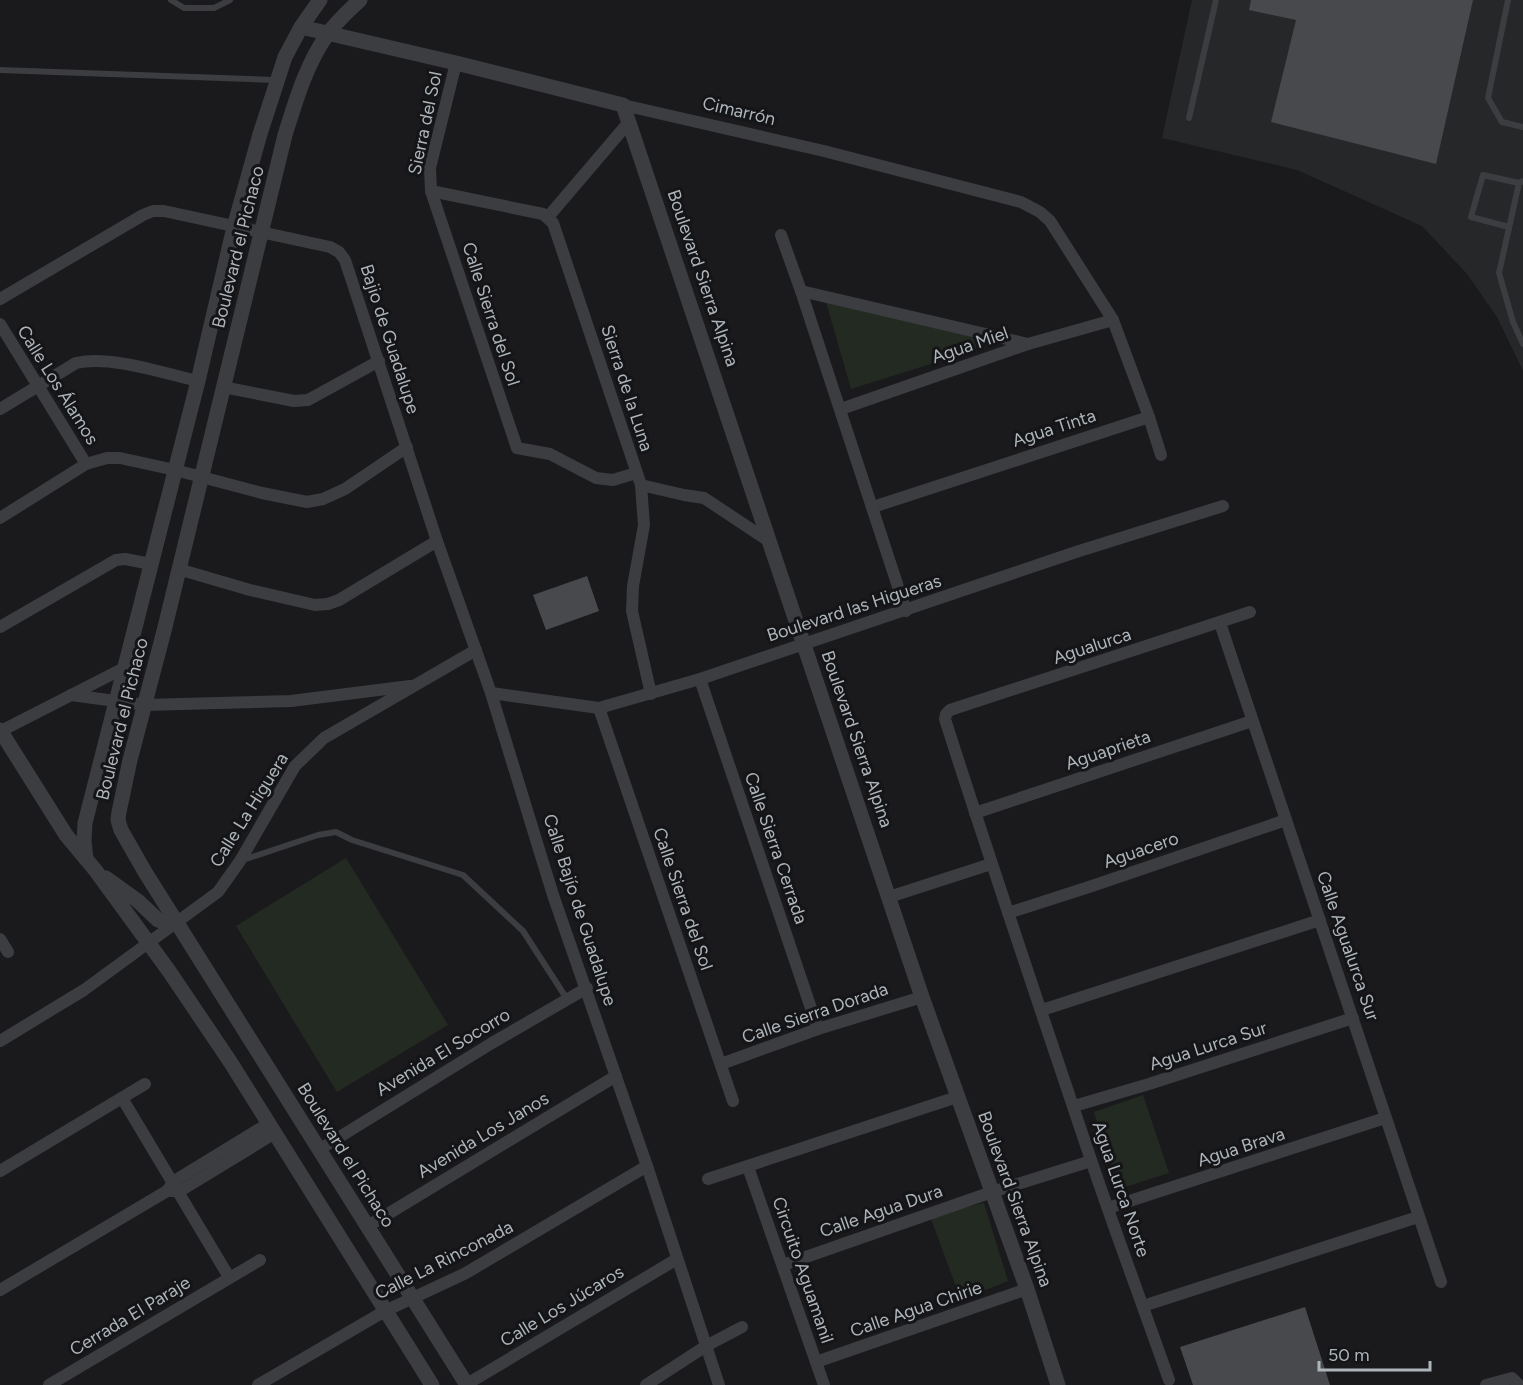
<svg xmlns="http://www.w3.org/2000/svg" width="1523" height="1385" font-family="Figtree,sans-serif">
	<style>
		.built { fill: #262729 }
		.green { fill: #232a22 }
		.building { fill: #47494c }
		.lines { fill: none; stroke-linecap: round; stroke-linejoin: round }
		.service { stroke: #3b3d41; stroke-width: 6 }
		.minor { stroke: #3b3d41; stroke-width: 12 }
		.tertiary { stroke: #3b3d41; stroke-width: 15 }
		.labels { text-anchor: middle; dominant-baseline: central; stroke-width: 6; stroke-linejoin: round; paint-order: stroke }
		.street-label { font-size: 18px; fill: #adb5bb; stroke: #151517 }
	</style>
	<rect width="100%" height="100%" fill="#1a1a1c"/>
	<path class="built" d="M 1192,0 L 1523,0 L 1523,371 L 1497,317 L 1467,274 L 1422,226 L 1297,170 L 1162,138 Z"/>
	<g class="green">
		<path d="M 826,302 L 975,332 L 979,339 L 975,350 L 851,389 Z"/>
		<path d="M 346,858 L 448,1025 L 337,1092 L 236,926 Z"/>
		<path d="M 1143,1095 L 1169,1173 L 1119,1189 L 1094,1112 Z"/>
		<path d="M 984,1203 L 1008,1281 L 961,1300 L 930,1216 Z"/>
	</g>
	<g class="building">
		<path d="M 1251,0 L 1473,0 L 1436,164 L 1271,122 L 1296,20 L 1249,10 Z"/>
		<path d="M 587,576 L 599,611 L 546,630 L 533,595 Z"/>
		<path d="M 1305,1307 L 1330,1385 L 1193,1385 L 1180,1347 Z"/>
	</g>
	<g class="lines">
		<g class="service">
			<path d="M 171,0 L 184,8 L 214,8 L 230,0"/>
			<path d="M 1508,0 L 1488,98 L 1502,122 L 1523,127"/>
			<path d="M 0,70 L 275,80"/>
			<path d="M 1189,118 L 1216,0"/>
			<path d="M 1523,181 L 1519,183 L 1499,273 L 1513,322 L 1523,344"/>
			<path d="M 1509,227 L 1471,217 L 1483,175 L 1519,183"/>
			<path d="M 243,860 L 318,835 L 336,832 L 352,840 L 463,875 L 523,931 L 567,999"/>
		</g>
		<g class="minor">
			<path d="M 456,63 L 430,168 L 431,191 L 517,448 L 550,454 L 596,478 L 613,480 L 636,473"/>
			<path d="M 623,105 L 824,151 L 1021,202 L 1040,212 L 1050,221 L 1113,320 L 1149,417 L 873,507"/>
			<path d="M 431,191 L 543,214 L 553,223 L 641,485 L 644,525 L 633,586 L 632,611 L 651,694"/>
			<path d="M 548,217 L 629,122"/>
			<path d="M 781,235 L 801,291"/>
			<path d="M 0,299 L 143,215 L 153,211 L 164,211 L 330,247 L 339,252 L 345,260 L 437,541 L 491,693 L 553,895 L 647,1166 L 719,1385"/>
			<path d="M 0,324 L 86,464"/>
			<path d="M 223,387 L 294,401 L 308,400 L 379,361"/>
			<path d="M 0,409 L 76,363 C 110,355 163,373 198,381"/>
			<path d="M 841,409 L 1028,344 L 1113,320"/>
			<path d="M 1149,417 L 1161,455"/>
			<path d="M 641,485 L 684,495 L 704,498 L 769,541"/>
			<path d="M 0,518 L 86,464 L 107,458 L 120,458 L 175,470 L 262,493 L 307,502 L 323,499 L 345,489 L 407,447"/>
			<path d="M 178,569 L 250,590 L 315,605 L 328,604 L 339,600 L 437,541"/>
			<path d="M 906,611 L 801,291 L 1028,344"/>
			<path d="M 1220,623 L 1441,1282"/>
			<path d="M 0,627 L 116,560 L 125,559 L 151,564"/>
			<path d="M 700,679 L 818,1029"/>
			<path d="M 491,693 L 599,708 L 700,679 L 1076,552 L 1223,506"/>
			<path d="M 71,695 L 145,705 L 291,701 L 410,686"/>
			<path d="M 599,708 L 733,1101"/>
			<path d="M 1,731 L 126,667"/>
			<path d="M 975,813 L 1252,721"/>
			<path d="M 889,897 L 991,864"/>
			<path d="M 1008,913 L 1092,886 L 1286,820"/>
			<path d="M 0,939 L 8,952"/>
			<path d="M 1042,1010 L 1320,920"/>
			<path d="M 0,1041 L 84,990 L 218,892 L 240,861 L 295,766 L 324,738 L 476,650"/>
			<path d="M 721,1064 L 818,1029 L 922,997"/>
			<path d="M 122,1098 L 229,1277"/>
			<path d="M 1074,1106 L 1149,1084 L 1353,1018"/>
			<path d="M 320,1149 L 492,1043 L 587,988"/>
			<path d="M 748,1167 L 824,1385"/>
			<path d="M 0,1171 L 145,1084"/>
			<path d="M 708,1179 L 957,1097"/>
			<path d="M 171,1191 L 180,1191 L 275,1133"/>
			<path d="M 1108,1208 L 1385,1118"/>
			<path d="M 368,1226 L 616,1076"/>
			<path d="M 783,1265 L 992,1192 L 1091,1161"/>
			<path d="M 0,1290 L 167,1191 L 174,1181 L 269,1123"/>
			<path d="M 1143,1306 L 1418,1217"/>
			<path d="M 816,1362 L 1027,1289"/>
			<path d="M 1169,1380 C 1143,1306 1116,1234 1091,1160 C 1042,1014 992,867 945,719 L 946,714 L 950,710 L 1250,612"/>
			<path d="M 467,1384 L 677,1259"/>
			<path d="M 49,1385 L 260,1260"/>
			<path d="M 258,1385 L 385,1311 L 466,1273 L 647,1166"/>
			<path d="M 646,1385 L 706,1346 L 742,1327"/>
			<path d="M 1486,1385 L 1512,1378 L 1519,1385"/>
		</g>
		<g class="tertiary">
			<path d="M 360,0 C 348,11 336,22 327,35 C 306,65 296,100 285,135 L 164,631 L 130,760 L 119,812 L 118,820 L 121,830 L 145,872 L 467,1385"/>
			<path d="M 301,27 L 456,63 L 623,105 L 922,997 L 1027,1289 L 1058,1385"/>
			<path d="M 0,730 L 66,835 L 96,871 L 169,971 L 231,1063 L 432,1385"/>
			<path d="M 86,859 L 84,841 L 85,823 L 198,381 L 234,227 L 260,134 L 285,57 L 301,27 L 320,0"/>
			<path d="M 106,878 L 138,901 L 158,920 L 166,923 L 176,922"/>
		</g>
	</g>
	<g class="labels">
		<g class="street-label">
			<text transform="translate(739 111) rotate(13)">Cimarrón</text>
			<text transform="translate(425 123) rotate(-78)">Sierra del Sol</text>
			<text transform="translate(238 247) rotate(-76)">Boulevard el Pichaco</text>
			<text transform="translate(703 278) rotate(71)">Boulevard Sierra Alpina</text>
			<text transform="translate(491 314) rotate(72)">Calle Sierra del Sol</text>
			<text transform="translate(390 339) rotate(72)">Bajio de Guadalupe</text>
			<text transform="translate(970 345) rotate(-19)">Agua Miel</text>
			<text transform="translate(58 385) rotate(58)">Calle Los Álamos</text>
			<text transform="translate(627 388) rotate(72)">Sierra de la Luna</text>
			<text transform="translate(1054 428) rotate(-18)">Agua Tinta</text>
			<text transform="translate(854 608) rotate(-18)">Boulevard las Higueras</text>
			<text transform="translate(1092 646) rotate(-18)">Agualurca</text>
			<text transform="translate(122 719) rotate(-76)">Boulevard el Pichaco</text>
			<text transform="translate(857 739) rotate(71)">Boulevard Sierra Alpina</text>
			<text transform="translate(1108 750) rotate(-19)">Aguaprieta</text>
			<text transform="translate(249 810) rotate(-58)">Calle La Higuera</text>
			<text transform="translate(776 848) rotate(71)">Calle Sierra Cerrada</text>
			<text transform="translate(1141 850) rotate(-19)">Aguacero</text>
			<text transform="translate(683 899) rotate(71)">Calle Sierra del Sol</text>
			<text transform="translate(580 910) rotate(72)">Calle Bajío de Guadalupe</text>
			<text transform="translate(1348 946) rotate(71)">Calle Agualurca Sur</text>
			<text transform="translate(815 1013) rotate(-19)">Calle Sierra Dorada</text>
			<text transform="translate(1208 1046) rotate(-18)">Agua Lurca Sur</text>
			<text transform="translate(443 1052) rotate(-31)">Avenida El Socorro</text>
			<text transform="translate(483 1135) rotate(-31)">Avenida Los Janos</text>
			<text transform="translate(1241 1147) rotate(-18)">Agua Brava</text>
			<text transform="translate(346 1155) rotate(58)">Boulevard el Pichaco</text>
			<text transform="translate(1121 1189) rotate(71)">Agua Lurca Norte</text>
			<text transform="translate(1015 1199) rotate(70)">Boulevard Sierra Alpina</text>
			<text transform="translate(881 1211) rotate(-19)">Calle Agua Dura</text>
			<text transform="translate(444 1260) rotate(-27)">Calle La Rinconada</text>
			<text transform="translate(803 1270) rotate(71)">Circuito Aguamanil</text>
			<text transform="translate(562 1306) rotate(-31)">Calle Los Júcaros</text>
			<text transform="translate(916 1309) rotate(-19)">Calle Agua Chirie</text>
			<text transform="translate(130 1316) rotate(-31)">Cerrada El Paraje</text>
		</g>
	</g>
	<path d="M1319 1361v9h111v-9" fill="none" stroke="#adb5bb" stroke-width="3"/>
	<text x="1328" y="1361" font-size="18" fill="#adb5bb" stroke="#151517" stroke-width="4.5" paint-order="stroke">50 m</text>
</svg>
